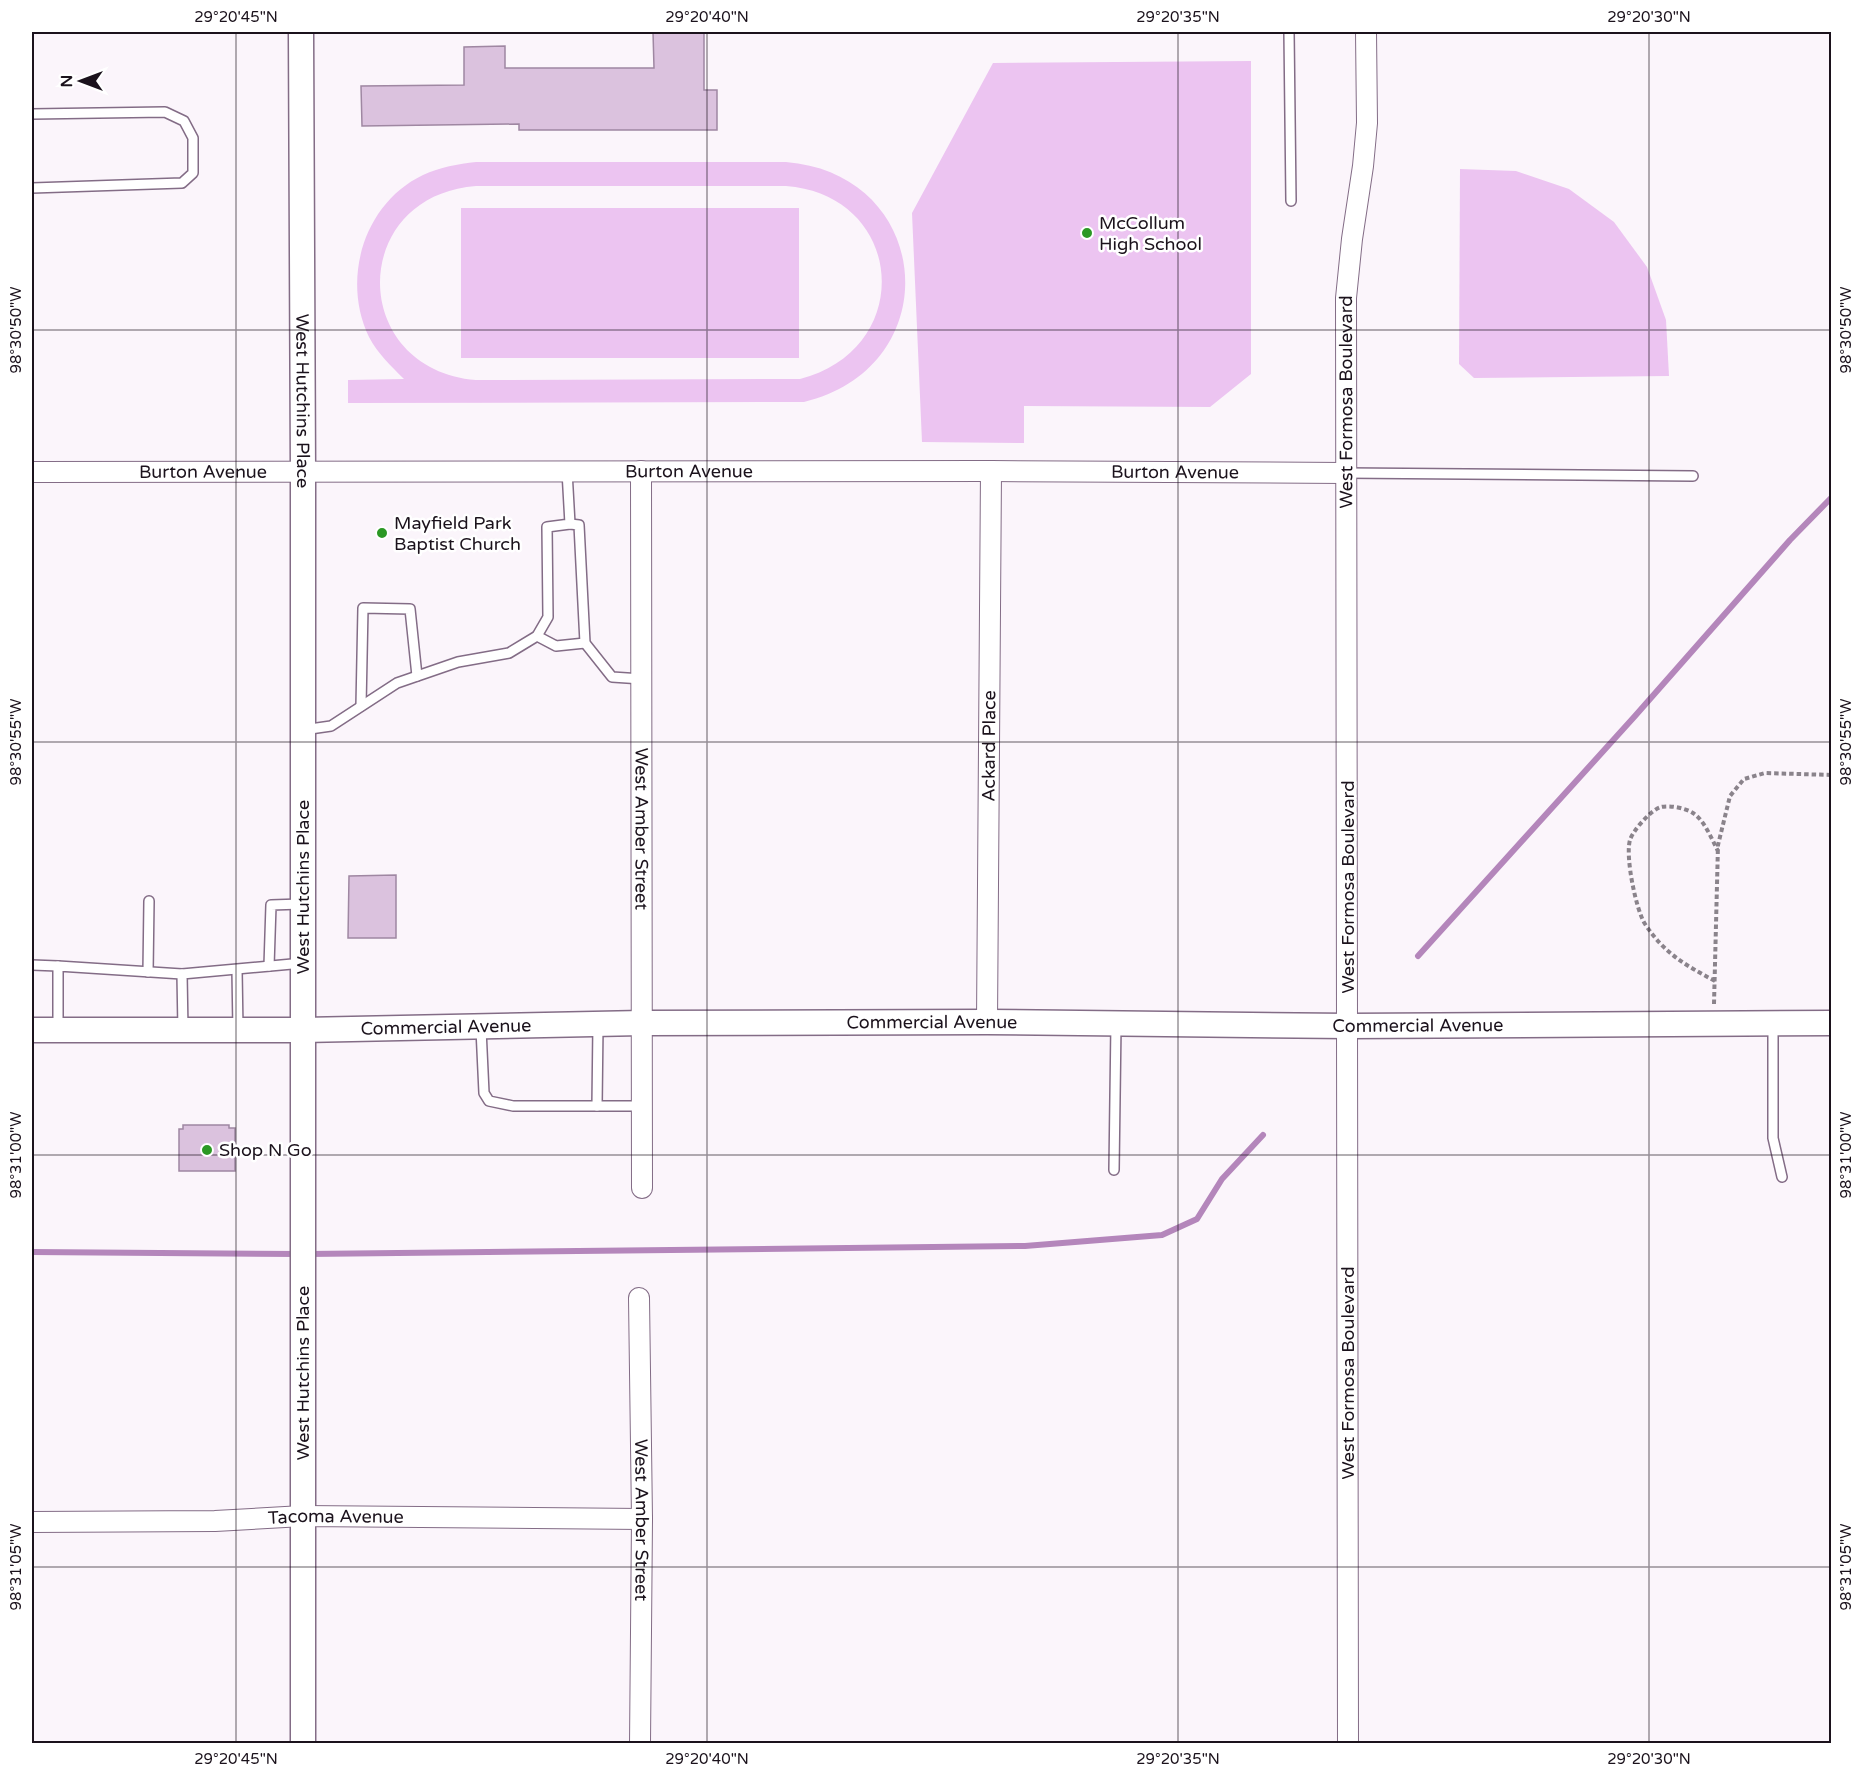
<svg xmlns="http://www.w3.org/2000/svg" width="1863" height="1775" font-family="'Varela Round',sans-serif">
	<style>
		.green { fill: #ecc4f1; fill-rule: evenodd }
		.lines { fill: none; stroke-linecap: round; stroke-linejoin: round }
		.stream { stroke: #b486bb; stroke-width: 6 }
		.building { fill: #dbc2de; stroke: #9f87a2; stroke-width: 1.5 }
		.service-casing { stroke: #836c86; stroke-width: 12 }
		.minor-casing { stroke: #836c86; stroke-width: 22 }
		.tertiary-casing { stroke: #836c86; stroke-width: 27 }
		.path { stroke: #8a838b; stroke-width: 4; stroke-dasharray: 4.5 3; stroke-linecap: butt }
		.service { stroke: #fff; stroke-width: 9 }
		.minor { stroke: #fff; stroke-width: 20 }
		.tertiary { stroke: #fff; stroke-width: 24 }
		.ticks { fill: none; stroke: #1b121c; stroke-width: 1.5; stroke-opacity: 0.45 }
		.poi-dot { fill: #2b9824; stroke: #fff; stroke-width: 2 }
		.labels { text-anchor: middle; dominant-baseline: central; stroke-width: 5; stroke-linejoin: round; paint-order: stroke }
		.poi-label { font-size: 18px; fill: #1b121c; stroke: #fff; text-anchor: start }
		.street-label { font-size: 18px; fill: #1b121c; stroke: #fff }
		.neatline { fill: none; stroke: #1b121c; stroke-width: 2 }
		.ticks-label { font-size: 15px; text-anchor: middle; fill: #1b121c }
	</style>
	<rect width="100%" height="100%" fill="#fbf5fb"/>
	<g class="green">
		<path d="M 1251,61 L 1251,374 L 1210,407 L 1024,406 L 1024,443 L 922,442 L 912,213 L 993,63 Z"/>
		<path d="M 476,162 L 786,162 C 934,174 949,367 804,402 L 348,403 L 348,380 L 404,379 C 391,366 378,354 369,337 C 341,279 364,203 423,175 C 440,167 458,164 476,162 ZM 476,186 L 786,186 C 905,195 917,349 800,379 L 476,380 C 348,369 348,196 476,186 Z"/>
		<path d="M 1460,169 L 1516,171 L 1569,189 L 1614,222 L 1647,267 L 1666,320 L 1669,376 L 1474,378 L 1459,364 Z"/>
		<rect x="461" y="208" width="338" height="150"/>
	</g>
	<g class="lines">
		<g class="stream">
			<path d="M 1418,956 L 1635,716 L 1790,540 L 1832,497"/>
			<path d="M 32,1252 L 298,1254"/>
			<path d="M 308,1254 L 1025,1246 L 1162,1235 L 1197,1219 L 1222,1179 L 1263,1135"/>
		</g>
	</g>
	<g class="building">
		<path d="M 653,32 L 704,32 L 704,90 L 717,90 L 717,130 L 519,130 L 519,124 L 362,126 L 361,86 L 464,85 L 464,47 L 505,46 L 505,68 L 654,68 Z"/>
		<path d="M 396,875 L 396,938 L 348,938 L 349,876 Z"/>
		<path d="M 183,1125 L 229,1125 L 229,1128 L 235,1128 L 235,1171 L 179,1171 L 179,1129 L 183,1129 Z"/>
	</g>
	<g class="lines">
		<defs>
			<g id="service">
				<path d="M 1289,32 L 1291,201"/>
				<path d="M 32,114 L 165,112 L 184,121 L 193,138 L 193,173 L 182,183 L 32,188"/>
				<path d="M 1345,473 L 1693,476"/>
				<path d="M 570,524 L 579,525 L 585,643 L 612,677 L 642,679"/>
				<path d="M 537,636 L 556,646 L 585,643"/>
				<path d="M 361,706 L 363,608 L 410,609 L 417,676"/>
				<path d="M 303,730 L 331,726 L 397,683 L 458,662 L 509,653 L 537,636 L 548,617 L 547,527 L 570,524 L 567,471"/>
				<path d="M 32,965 L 58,966"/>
				<path d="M 269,966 L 271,905 L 301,904"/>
				<path d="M 237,970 L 238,1030"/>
				<path d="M 148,972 L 149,901"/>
				<path d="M 1773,1025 L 1773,1138 L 1782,1177"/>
				<path d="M 481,1029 L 484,1093 L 489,1101 L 513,1106 L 642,1106"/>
				<path d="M 58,1030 L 58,966 L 182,974"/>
				<path d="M 183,1030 L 182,974 L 303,963"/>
				<path d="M 597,1106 L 598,1025"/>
				<path d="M 1114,1170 L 1116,1024"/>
			</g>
			<g id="minor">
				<path id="s1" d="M 641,471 L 642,1188"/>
				<path id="s2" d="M 32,472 L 991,471 L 1345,473"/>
				<path id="s3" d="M 987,1022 L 991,471"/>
				<path id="s4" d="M 639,1298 L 642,1519 L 640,1744"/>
				<path id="s5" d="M 32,1522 L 215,1521 L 303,1516 L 642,1519"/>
				<path id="s6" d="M 1348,1744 L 1346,298 L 1352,239 L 1363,166 L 1367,123 L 1366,32"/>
			</g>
			<g id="tertiary">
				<path id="s7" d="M 301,32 L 303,472 L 303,1744"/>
				<path id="s8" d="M 32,1030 L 303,1030 L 642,1023 L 987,1022 L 1349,1026 L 1832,1023"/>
			</g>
		</defs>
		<use href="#service" class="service-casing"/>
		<use href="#minor" class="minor-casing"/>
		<use href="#tertiary" class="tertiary-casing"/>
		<g class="path">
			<path d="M 1715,981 C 1685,965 1664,953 1645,924 C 1636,910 1625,856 1630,840 C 1633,830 1652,809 1661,807 C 1670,805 1685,808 1693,813 C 1705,821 1711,838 1718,851"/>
			<path d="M 1714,1004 L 1718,845 L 1730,796 L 1744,779 L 1765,773 L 1832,775"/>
		</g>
		<use href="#service" class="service"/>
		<use href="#minor" class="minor"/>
		<use href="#tertiary" class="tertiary"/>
	</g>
	<path class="ticks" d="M 236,32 L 236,1744M 707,32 L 707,1744M 1178,32 L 1178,1744M 1649,32 L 1649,1744M 32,330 L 1832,330M 32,742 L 1832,742M 32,1155 L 1832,1155M 32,1567 L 1832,1567"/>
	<g class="poi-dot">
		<circle cx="1087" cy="233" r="6"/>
		<circle cx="382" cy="533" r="6"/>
		<circle cx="207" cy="1150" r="6"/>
	</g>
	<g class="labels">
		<g class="poi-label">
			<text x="1099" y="223">McCollum<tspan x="1099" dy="21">High School</tspan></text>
			<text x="394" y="523">Mayfield Park<tspan x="394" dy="21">Baptist Church</tspan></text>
			<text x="219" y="1150">Shop N Go</text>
		</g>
		<g class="street-label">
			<text stroke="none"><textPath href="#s7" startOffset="369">West Hutchins Place</textPath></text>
			<text stroke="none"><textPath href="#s6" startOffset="1342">West Formosa Boulevard</textPath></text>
			<text stroke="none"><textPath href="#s2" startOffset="657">Burton Avenue</textPath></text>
			<text stroke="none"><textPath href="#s2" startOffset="171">Burton Avenue</textPath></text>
			<text stroke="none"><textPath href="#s2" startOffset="1143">Burton Avenue</textPath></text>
			<text stroke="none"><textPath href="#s3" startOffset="276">Ackard Place</textPath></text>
			<text stroke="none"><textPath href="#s1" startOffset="358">West Amber Street</textPath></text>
			<text transform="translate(303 887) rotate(-90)">West Hutchins Place</text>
			<text transform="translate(1348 887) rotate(-90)">West Formosa Boulevard</text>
			<text stroke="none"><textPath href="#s8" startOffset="900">Commercial Avenue</textPath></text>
			<text stroke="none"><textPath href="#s8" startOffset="1386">Commercial Avenue</textPath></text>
			<text stroke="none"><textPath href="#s8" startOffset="414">Commercial Avenue</textPath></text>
			<text transform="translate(303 1373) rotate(-90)">West Hutchins Place</text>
			<text transform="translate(1348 1373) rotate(-90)">West Formosa Boulevard</text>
			<text stroke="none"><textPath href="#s5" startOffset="304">Tacoma Avenue</textPath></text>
			<text stroke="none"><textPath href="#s4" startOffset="222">West Amber Street</textPath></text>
		</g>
	</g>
	<rect width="1863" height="1775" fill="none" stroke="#ffffff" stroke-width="66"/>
	<g transform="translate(81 81) rotate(270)" stroke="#ffffff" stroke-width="4.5" paint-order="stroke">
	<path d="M0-4.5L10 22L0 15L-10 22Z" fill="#1b121c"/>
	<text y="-9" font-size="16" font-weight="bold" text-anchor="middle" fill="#1b121c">N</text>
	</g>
	<rect x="33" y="33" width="1797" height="1709" class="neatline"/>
	<g class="ticks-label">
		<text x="236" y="22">29°20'45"N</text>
		<text x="707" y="22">29°20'40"N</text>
		<text x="1178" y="22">29°20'35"N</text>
		<text x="1649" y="22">29°20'30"N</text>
		<text transform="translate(1846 330) rotate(-90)" y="5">98°30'50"W</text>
		<text transform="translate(16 330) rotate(-90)" y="5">98°30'50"W</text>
		<text transform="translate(1846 742) rotate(-90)" y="5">98°30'55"W</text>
		<text transform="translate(16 742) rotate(-90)" y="5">98°30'55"W</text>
		<text transform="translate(1846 1155) rotate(-90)" y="5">98°31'00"W</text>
		<text transform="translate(16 1155) rotate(-90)" y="5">98°31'00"W</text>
		<text transform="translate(1846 1567) rotate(-90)" y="5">98°31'05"W</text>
		<text transform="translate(16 1567) rotate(-90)" y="5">98°31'05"W</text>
		<text x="236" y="1764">29°20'45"N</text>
		<text x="707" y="1764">29°20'40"N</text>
		<text x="1178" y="1764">29°20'35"N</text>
		<text x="1649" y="1764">29°20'30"N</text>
	</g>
</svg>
